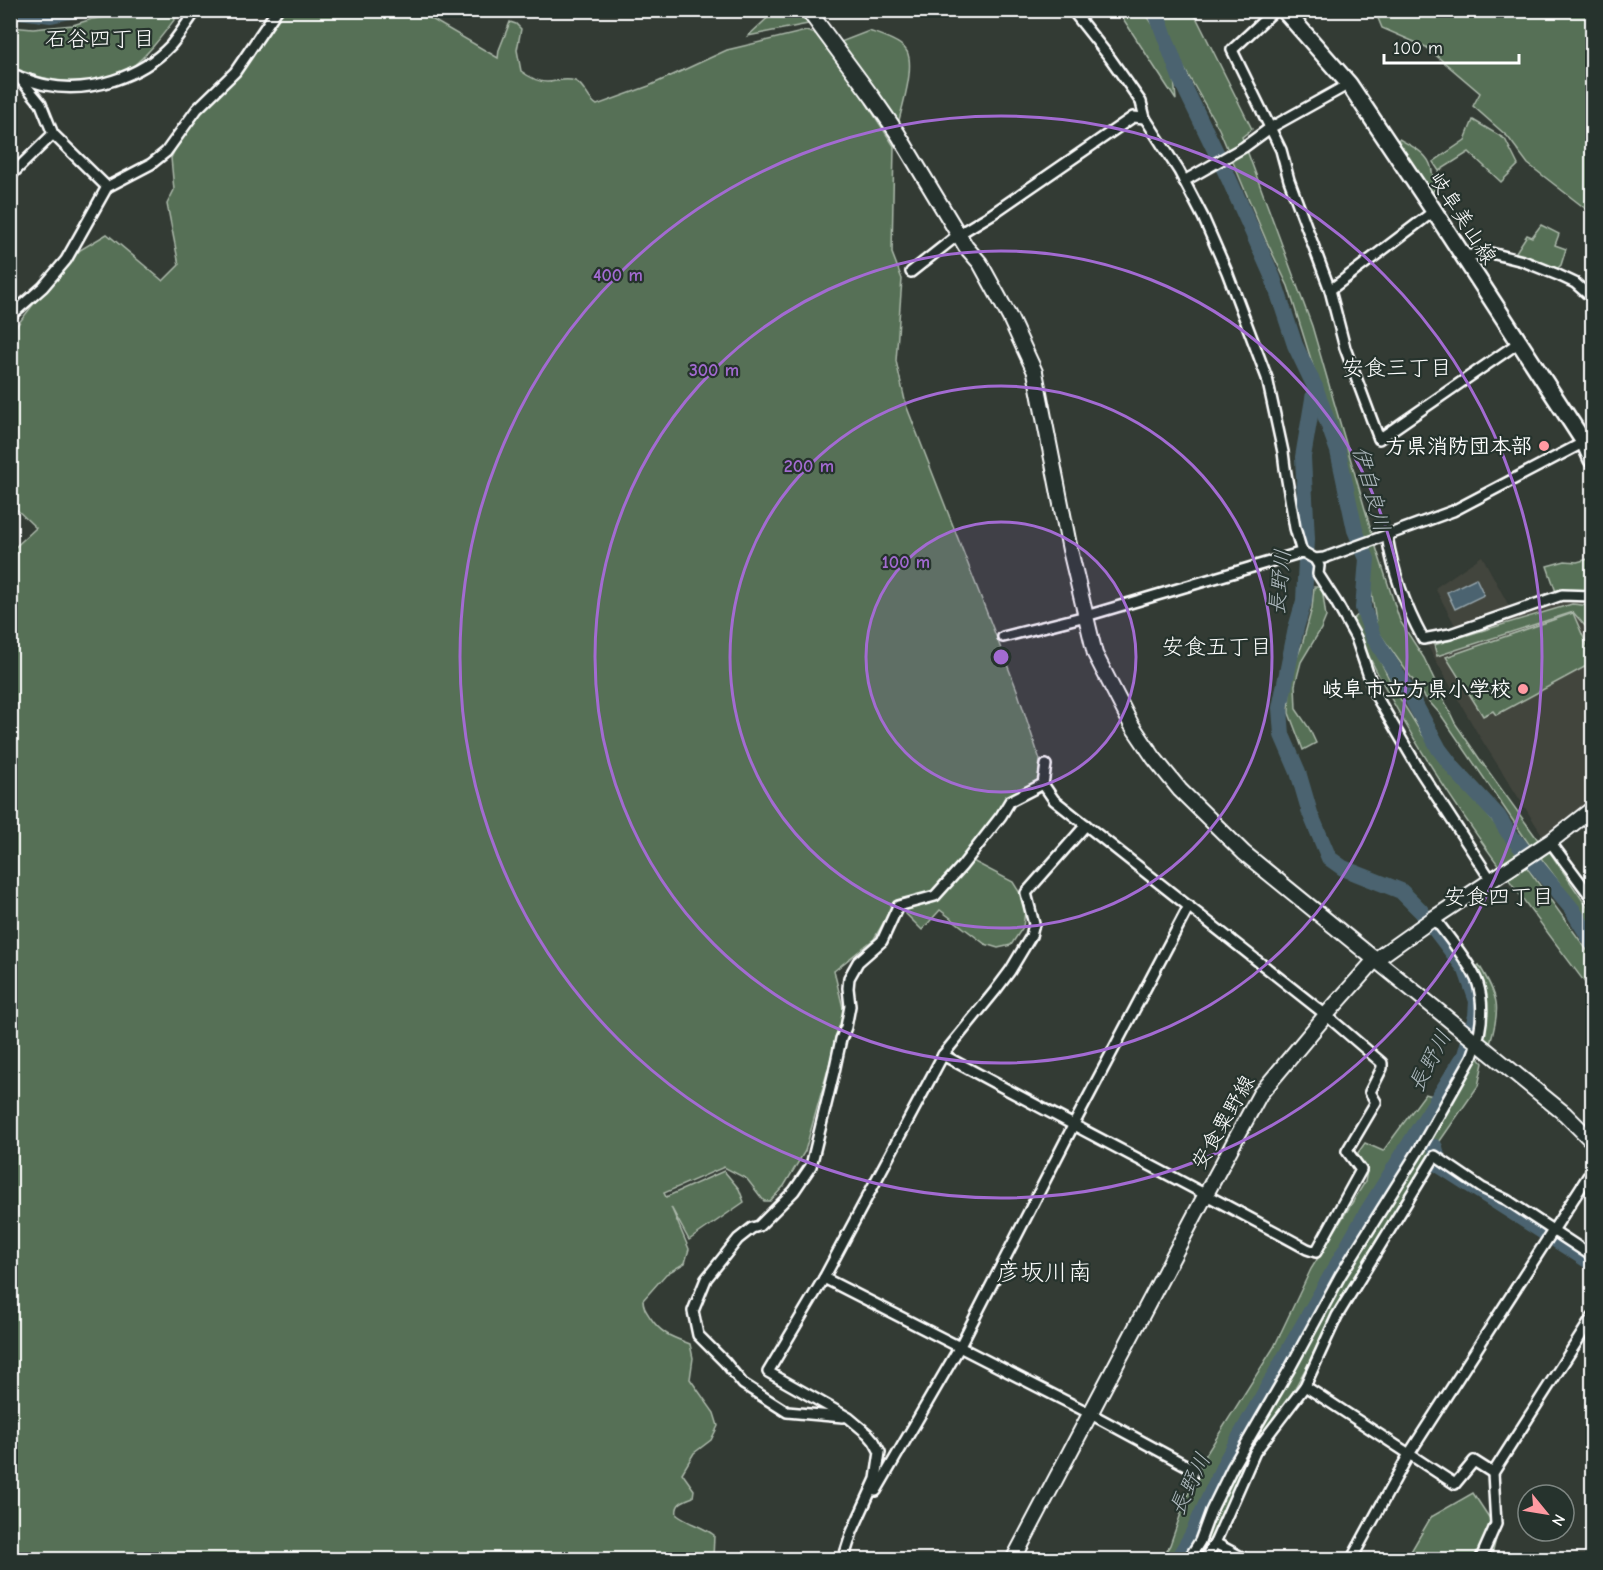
<svg xmlns="http://www.w3.org/2000/svg" width="1603" height="1570" font-family="'Comic Neue','Klee One',sans-serif">
	<style>
		.built { fill: #43453d }
		.green { fill: #577056; stroke: #abb8aa; stroke-width: 1.5 }
		.water { fill: #4b646f; stroke: #93a2a9; stroke-width: 1.5 }
		.lines { fill: none; stroke-linecap: round; stroke-linejoin: round }
		.river { stroke: #4b646f; stroke-width: 16 }
		.street-casing { stroke: #fff; stroke-width: 14 }
		.secondary-casing { stroke: #fff; stroke-width: 18 }
		.primary-casing { stroke: #fff; stroke-width: 20 }
		.street { stroke: #26332d; stroke-width: 9 }
		.secondary { stroke: #26332d; stroke-width: 14 }
		.primary { stroke: #26332d; stroke-width: 15 }
		.ring { fill: none; stroke: #a36bd2; stroke-width: 3 }
		.poi-dot { fill: #ff9aa2; stroke: #26332d; stroke-width: 2 }
		.labels { text-anchor: middle; dominant-baseline: central; stroke-width: 4.5; stroke-linejoin: round; paint-order: stroke }
		.street-label { font-size: 21px; fill: #fff; stroke: #26332d }
		.poi-label { font-size: 21px; font-weight: bold; fill: #fff; stroke: #26332d; text-anchor: end }
		.neighbourhood-label { font-size: 22px; fill: #fff; stroke: #26332d }
		.water-label { font-size: 22px; font-style: italic; fill: #aeb9be; stroke: #26332d }
		.quarter-label { font-size: 24px; fill: #fff; stroke: #26332d }
		.centre { fill: #a36bd2; stroke: #26332d; stroke-width: 3 }
		.ring-label { font-size: 18px; text-anchor: middle; font-weight: bold; fill: #a36bd2; stroke: #26332d; stroke-width: 4.5; stroke-linejoin: round; paint-order: stroke }
	</style>
	<rect width="100%" height="100%" fill="#333b34"/>
	<filter id="ink" filterUnits="userSpaceOnUse"><feTurbulence type="fractalNoise" baseFrequency=".0167" numOctaves="2"/><feDisplacementMap in="SourceGraphic" scale="12" xChannelSelector="R" yChannelSelector="G"/><feConvolveMatrix kernelMatrix="1 2 1 2 8 2 1 2 1" color-interpolation-filters="sRGB"/></filter>
	<g filter="url(#ink)">
		<g class="built">
			<path d="M 1482,556 L 1510,608 L 1456,627 L 1435,588 Z"/>
			<path d="M 1566,599 L 1592,604 L 1592,801 L 1543,836 L 1478,734 L 1427,645 L 1483,629 Z"/>
		</g>
		<g class="green">
			<path d="M 125,11 L 181,11 C 166,30 152,51 132,67 C 128,71 121,72 116,75 C 81,88 45,80 11,69 L 11,27 L 33,29 L 73,25 L 92,19 L 115,16 Z"/>
			<path d="M 278,11 L 418,11 L 498,58 L 499,50 L 510,22 L 516,24 L 521,29 L 517,50 L 521,71 C 529,77 537,82 547,82 C 557,82 565,77 575,81 C 586,86 587,100 597,105 L 649,86 L 727,50 L 806,31 L 823,36 L 894,146 L 892,253 L 902,279 L 896,361 L 906,405 L 1017,690 L 1040,760 L 1038,781 L 996,820 L 965,857 L 1013,882 L 1026,903 L 1023,927 L 1011,945 L 998,948 L 985,944 L 940,910 L 922,930 L 895,903 L 874,939 L 834,971 L 844,1012 L 805,1151 L 784,1186 L 770,1201 L 764,1201 L 747,1179 L 724,1167 L 664,1193 L 666,1197 L 724,1171 L 739,1189 L 744,1202 L 689,1240 L 671,1207 L 689,1249 L 685,1263 L 666,1274 L 643,1300 C 643,1307 646,1311 650,1317 C 661,1334 672,1337 690,1344 L 693,1358 L 690,1379 L 714,1413 L 718,1426 L 711,1440 L 694,1453 L 682,1473 L 694,1490 L 693,1497 C 683,1501 675,1503 677,1515 C 689,1524 702,1526 714,1535 L 713,1559 L 11,1560 L 10,552 L 36,528 L 11,504 L 11,333 L 39,297 L 80,250 L 107,234 L 163,281 L 179,265 L 167,204 L 174,190 L 171,158 L 186,127 Z"/>
			<path d="M 775,11 L 798,11 L 808,24 L 748,36 Z"/>
			<path d="M 1118,11 L 1144,11 L 1162,38 L 1174,78 L 1176,100 Z"/>
			<path d="M 1158,11 L 1193,11 L 1252,129 L 1242,137 L 1312,326 L 1376,547 L 1400,621 L 1424,658 L 1455,723 L 1481,761 L 1538,840 L 1531,847 L 1441,715 L 1425,697 L 1377,630 L 1370,581 L 1371,567 L 1367,551 L 1333,422 L 1313,366 L 1288,286 L 1266,240 L 1219,129 L 1184,68 Z"/>
			<path d="M 1375,11 L 1592,11 L 1592,207 L 1586,209 L 1528,164 L 1508,137 L 1473,106 L 1480,93 L 1426,47 L 1382,28 Z"/>
			<path d="M 869,31 C 880,35 900,41 906,50 C 916,64 902,108 898,124 L 838,43 Z"/>
			<path d="M 1473,120 L 1505,139 L 1518,165 L 1501,182 L 1469,152 L 1439,171 L 1433,162 L 1465,140 Z"/>
			<path d="M 1399,139 C 1410,145 1425,152 1430,164 C 1433,171 1433,182 1435,189 L 1432,192 L 1396,143 Z"/>
			<path d="M 1541,225 L 1559,234 L 1555,245 L 1566,249 L 1561,265 L 1556,270 L 1514,255 L 1527,235 L 1532,237 Z"/>
			<path d="M 1592,558 L 1592,591 L 1556,592 L 1547,566 L 1565,561 L 1577,562 Z"/>
			<path d="M 1314,587 L 1322,587 L 1326,617 L 1321,629 L 1301,662 L 1295,685 L 1296,709 L 1309,728 L 1316,743 L 1303,750 L 1289,713 L 1290,675 L 1302,645 L 1312,608 Z"/>
			<path d="M 1572,604 L 1592,606 L 1592,625 L 1585,626 L 1573,612 L 1437,656 L 1434,645 Z"/>
			<path d="M 1573,613 L 1592,657 L 1592,663 L 1496,715 L 1493,711 L 1483,716 L 1446,657 Z"/>
			<path d="M 1358,615 L 1394,689 L 1422,734 L 1499,829 L 1592,957 L 1592,992 C 1504,874 1412,756 1352,620 Z"/>
			<path d="M 1549,851 L 1592,914 L 1592,927 L 1541,858 Z"/>
			<path d="M 1479,965 C 1499,998 1501,1007 1490,1044 L 1483,1040 L 1485,1013 L 1473,970 Z"/>
			<path d="M 1477,1056 L 1483,1063 L 1478,1086 L 1422,1167 L 1341,1297 L 1308,1364 L 1291,1395 L 1259,1442 L 1237,1489 L 1199,1559 L 1191,1560 L 1203,1541 L 1227,1487 L 1337,1292 Z"/>
			<path d="M 1425,1094 L 1437,1097 L 1369,1207 L 1219,1465 L 1190,1532 L 1173,1559 L 1161,1560 L 1170,1545 L 1186,1499 L 1205,1456 L 1274,1347 L 1311,1269 L 1365,1182 L 1367,1171 L 1357,1154 L 1365,1143 L 1383,1151 Z"/>
			<path d="M 1473,1493 L 1498,1531 L 1491,1559 L 1406,1560 L 1431,1517 Z"/>
		</g>
		<path class="water" d="M 1476,578 L 1484,595 L 1455,609 L 1447,592 Z"/>
		<g class="lines">
			<g class="river">
				<path d="M 12,10 L 51,15 L 76,10"/>
				<path d="M 1155,10 L 1181,80 L 1229,179 L 1273,278 L 1295,345 L 1315,387 L 1338,451 L 1355,530 L 1367,559 L 1363,608 L 1373,636 L 1410,695 L 1439,749 L 1455,770 L 1498,816 L 1508,832 L 1572,909 L 1592,942"/>
				<path d="M 1435,1147 L 1439,1165 L 1592,1263"/>
				<path d="M 1177,1560 L 1192,1535 L 1225,1463 L 1367,1212 L 1465,1055 L 1476,1016 L 1477,1001 L 1466,970 L 1421,911 L 1401,891 L 1343,868 L 1329,858 L 1310,813 L 1298,772 L 1282,735 L 1280,708 L 1296,628 L 1304,601 L 1307,539 L 1303,457 L 1315,387"/>
			</g>
			<defs>
				<g id="street">
					<path d="M 1072,10 L 1110,58 L 1141,102 L 1145,118 L 1179,171 L 1203,217 L 1227,272 L 1267,378 L 1283,452 L 1285,468 L 1295,528 L 1301,549 L 1303,552 L 1315,559 L 1319,566 L 1318,574 L 1336,602 L 1356,638 L 1375,694 L 1420,771 L 1491,880"/>
					<path d="M 1275,10 L 1232,50 L 1281,150 L 1289,180 L 1330,290 L 1345,348 L 1379,439 L 1518,343"/>
					<path d="M 10,74 C 22,77 34,83 46,85 C 89,94 141,77 171,45 C 180,34 188,22 196,10"/>
					<path d="M 18,76 L 41,104 L 53,134 L 107,187"/>
					<path d="M 10,176 L 53,134"/>
					<path d="M 1184,181 L 1244,147 L 1270,128 L 1349,84"/>
					<path d="M 1462,256 L 1491,253 L 1523,261 L 1558,275 L 1575,283 L 1592,298"/>
					<path d="M 911,272 L 959,234 L 992,214 L 1133,117 L 1145,118"/>
					<path d="M 1330,290 L 1434,211"/>
					<path d="M 10,316 L 43,287 L 66,260 L 107,187 L 151,164 L 166,152 L 197,109 L 235,72 L 277,10"/>
					<path d="M 1387,536 C 1393,573 1405,606 1423,639 L 1450,634 L 1562,595 L 1592,596"/>
					<path d="M 1315,559 L 1324,558 L 1453,511 L 1592,438"/>
					<path d="M 1003,637 L 1086,616 L 1303,552"/>
					<path d="M 1554,847 L 1592,898"/>
					<path d="M 943,1055 C 1064,1121 1186,1183 1307,1249 L 1316,1252 L 1361,1170 L 1347,1151 L 1376,1102 L 1370,1092 L 1382,1068 L 1382,1063 L 1326,1015 L 1054,800 L 1043,784 L 1046,765"/>
					<path d="M 824,1278 L 1091,1414 L 1193,1469 L 1192,1475"/>
					<path d="M 1305,1386 L 1455,1484 L 1474,1461 L 1493,1473"/>
					<path d="M 843,1417 L 787,1412 L 743,1384 L 725,1362 L 698,1335 L 693,1311 L 706,1279 L 738,1239 L 752,1228 L 759,1226 L 794,1191 L 811,1166 L 834,1072 L 841,1039 L 846,1027 L 850,1006 L 848,988 L 849,978 L 858,962 L 882,941 L 898,906 L 935,896 L 962,866 L 1001,816 L 1010,801 L 1043,784"/>
					<path d="M 876,1491 L 959,1348 L 1073,1126 L 1189,906"/>
					<path d="M 1215,1543 L 1247,1560"/>
					<path d="M 843,1560 L 852,1532 L 876,1479 L 880,1452 L 874,1441 L 868,1434 L 849,1418 L 768,1372 L 824,1278 L 943,1055 L 995,991 L 1010,971 L 1031,936 L 1034,924 L 1026,893 L 1086,825"/>
					<path d="M 1188,1560 L 1200,1541 L 1211,1511 L 1232,1468 L 1290,1368 L 1340,1276 L 1422,1145 L 1472,1057 C 1481,1034 1485,1008 1478,984 C 1472,965 1446,934 1434,918"/>
					<path d="M 1204,1560 L 1215,1543 L 1255,1452 L 1305,1386 L 1337,1316 L 1435,1156 L 1482,1188 L 1507,1200 L 1592,1256"/>
					<path d="M 1351,1560 L 1409,1454 L 1592,1170"/>
					<path d="M 1480,1560 L 1496,1524 L 1493,1473 L 1592,1318"/>
				</g>
				<g id="secondary">
					<path d="M 808,10 L 873,98 L 898,134 L 966,247 L 980,263 L 997,294 L 1010,318 L 1035,372 L 1070,550 L 1095,654 L 1131,724 L 1154,758 L 1180,790 L 1244,853 L 1565,1114 L 1592,1141"/>
					<path d="M 1013,1560 L 1206,1194 L 1260,1094 L 1326,1015 L 1375,960 L 1434,918 L 1551,841 L 1592,809"/>
				</g>
				<path id="primary" d="M 1284,10 L 1349,84 L 1434,211 L 1584,442 L 1592,460"/>
			</defs>
			<use href="#street" class="street-casing"/>
			<use href="#secondary" class="secondary-casing"/>
			<use href="#primary" class="primary-casing"/>
			<use href="#street" class="street"/>
			<use href="#secondary" class="secondary"/>
			<use href="#primary" class="primary"/>
		</g>
	</g>
	<circle cx="1001" cy="657" r="135" fill="#a36bd2" fill-opacity=".12"/>
	<g class="ring">
		<circle cx="1001" cy="657" r="135"/>
		<circle cx="1001" cy="657" r="271"/>
		<circle cx="1001" cy="657" r="406"/>
		<circle cx="1001" cy="657" r="541"/>
	</g>
	<g class="poi-dot">
		<circle cx="1544" cy="446" r="6"/>
		<circle cx="1523" cy="689" r="6"/>
	</g>
	<g class="labels">
		<g class="street-label">
			<text transform="translate(1463 218) rotate(57)">岐阜美山線</text>
			<text transform="translate(1223 1122) rotate(-60)">安食粟野線</text>
		</g>
		<g class="poi-label">
			<text x="1532" y="446">方県消防団本部</text>
			<text x="1511" y="689">岐阜市立方県小学校</text>
		</g>
		<g class="neighbourhood-label">
			<text x="100" y="39">石谷四丁目</text>
			<text x="1397" y="368">安食三丁目</text>
			<text x="1217" y="647">安食五丁目</text>
			<text x="1499" y="897">安食四丁目</text>
		</g>
		<g class="water-label">
			<text transform="translate(1371 489) rotate(75)">伊自良川</text>
			<text transform="translate(1280 582) rotate(-84)">長野川</text>
			<text transform="translate(1430 1061) rotate(-62)">長野川</text>
			<text transform="translate(1190 1484) rotate(-64)">長野川</text>
		</g>
		<g class="quarter-label">
			<text x="1044" y="1272">彦坂川南</text>
		</g>
	</g>
	<circle cx="1001" cy="657" r="9" class="centre"/>
	<g class="ring-label">
		<text x="618" y="281">400 m</text>
		<text x="714" y="376">300 m</text>
		<text x="809" y="472">200 m</text>
		<text x="906" y="568">100 m</text>
	</g>
	<rect width="1603" height="1570" fill="none" stroke="#26332d" stroke-width="36"/>
	<rect x="18" y="18" width="1567" height="1534" fill="none" stroke="#fff" stroke-width="2" filter="url(#ink)"/>
	<g transform="translate(1546 1513) rotate(120)"><circle r="28" fill="#26332d" stroke="#7d8581" stroke-width="1.5"/>
	<path d="M0-4.5L10 22L0 15L-10 22Z" fill="#ff9aa2"/>
	<text y="-9" font-size="16" font-weight="bold" text-anchor="middle" fill="#ffffff">N</text>
	</g>
	<path d="M1384 54v9h135v-9" fill="none" stroke="#ffffff" stroke-width="3"/>
	<text x="1393" y="54" font-size="18" fill="#ffffff" stroke="#26332d" stroke-width="4.5" paint-order="stroke">100 m</text>
</svg>
